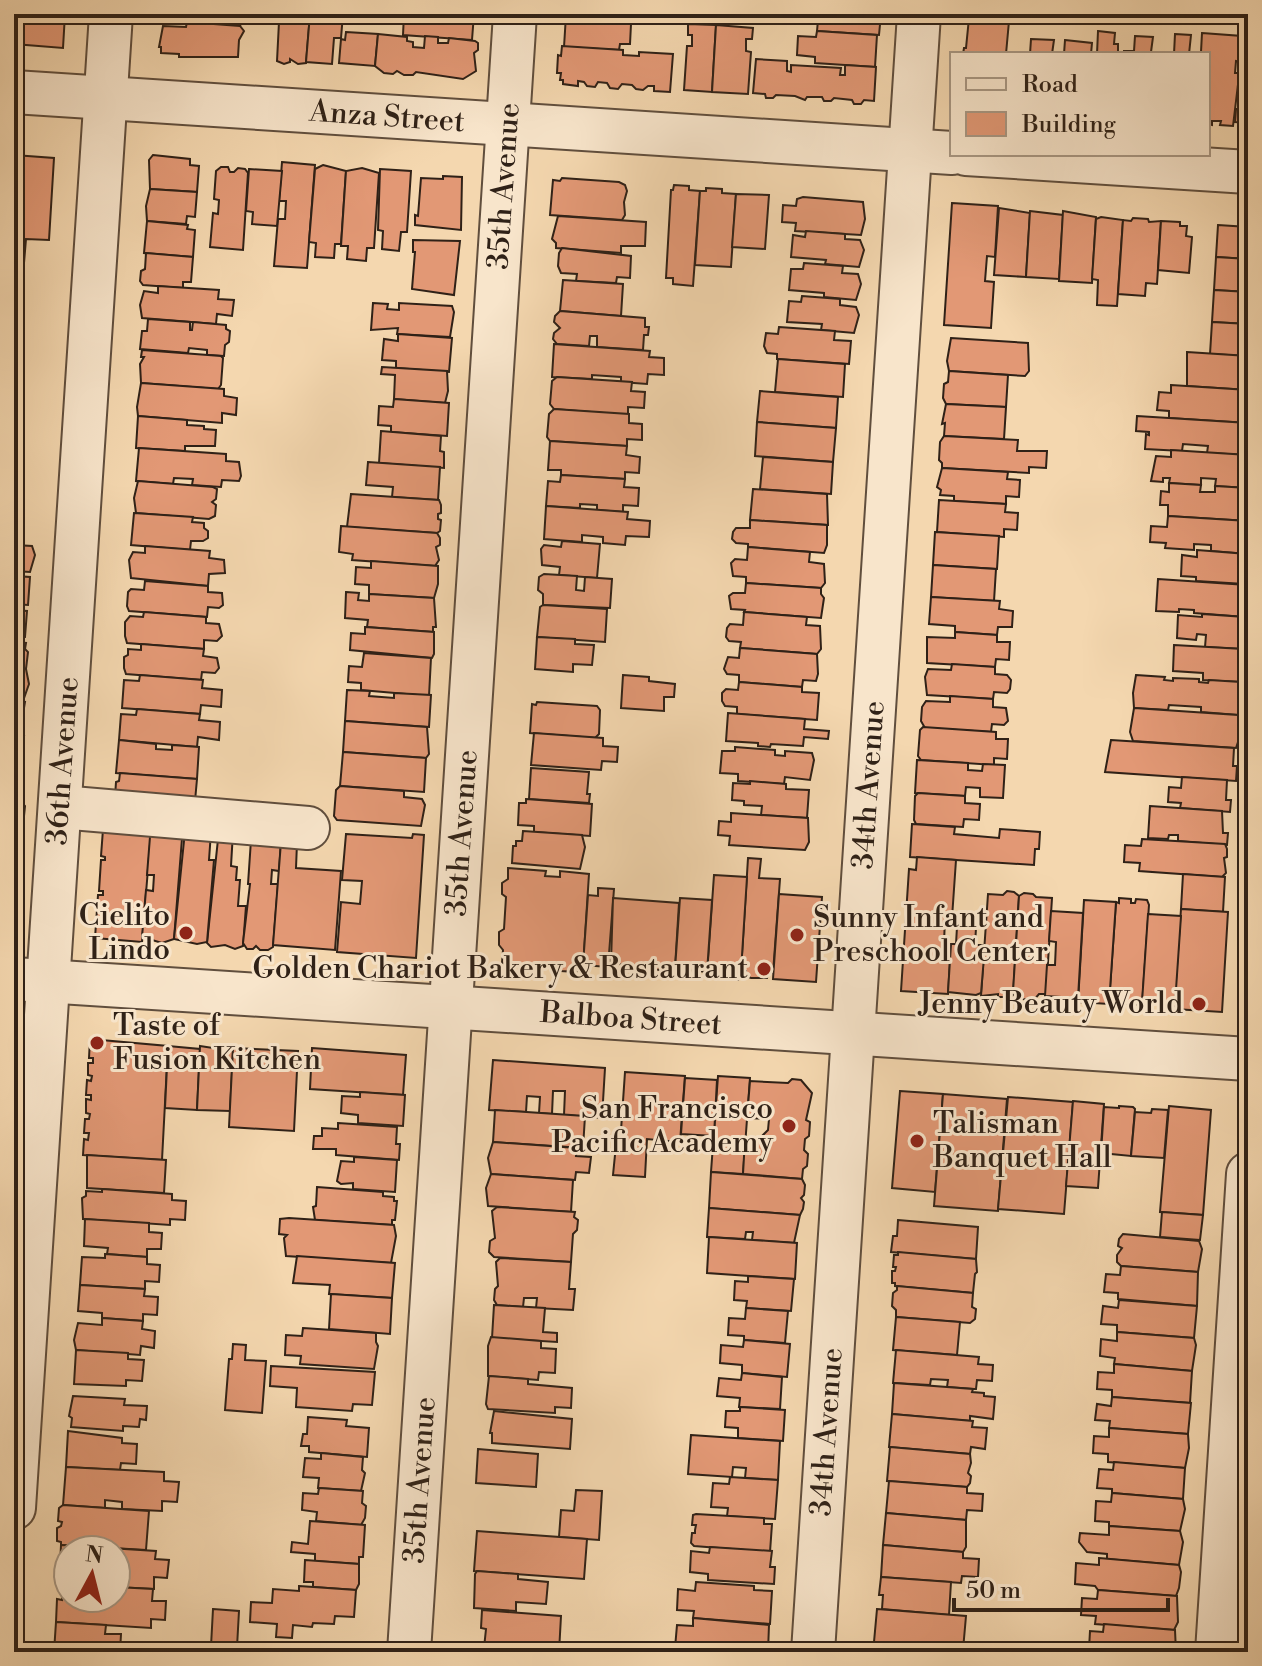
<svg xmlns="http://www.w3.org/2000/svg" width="1262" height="1666" font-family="'Libre Bodoni',serif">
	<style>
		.building { fill: #e29875; stroke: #2f2117; stroke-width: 2 }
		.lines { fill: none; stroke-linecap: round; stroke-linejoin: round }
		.minor-casing { stroke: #604e3d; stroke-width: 46 }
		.minor { stroke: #f8e5cb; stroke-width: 42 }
		.poi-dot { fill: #8f2418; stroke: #f8e5cb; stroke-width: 3 }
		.labels { text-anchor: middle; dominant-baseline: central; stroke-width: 6; stroke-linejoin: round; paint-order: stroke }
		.street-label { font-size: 30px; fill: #2f2117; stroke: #f8e5cb }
		.poi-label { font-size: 30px; fill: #2f2117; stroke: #f8e5cb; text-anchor: end }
	</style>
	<rect width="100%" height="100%" fill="#f4d7af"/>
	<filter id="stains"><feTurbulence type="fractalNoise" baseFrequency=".0025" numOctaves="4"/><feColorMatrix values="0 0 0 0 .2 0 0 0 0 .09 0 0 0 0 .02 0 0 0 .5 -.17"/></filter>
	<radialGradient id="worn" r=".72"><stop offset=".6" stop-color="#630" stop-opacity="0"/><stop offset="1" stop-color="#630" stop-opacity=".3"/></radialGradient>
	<g class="building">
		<path d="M 14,14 L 65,14 L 63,48 L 14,44 Z"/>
		<path d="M 178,14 L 177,14 L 245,14 L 240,26 L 177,21 Z"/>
		<path d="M 278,14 L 310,14 L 306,63 L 298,64 L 290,59 L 290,62 L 284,64 L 277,61 L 279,22 L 287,23 L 288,17 Z"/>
		<path d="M 310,14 L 343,14 L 341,38 L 334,38 L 332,64 L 306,62 Z"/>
		<path d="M 404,14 L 474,14 L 472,40 L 403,35 Z"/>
		<path d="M 566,14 L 632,14 L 632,19 Z"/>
		<path d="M 806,14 L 881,14 L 879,35 L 817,31 L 818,20 L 805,19 Z"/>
		<path d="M 965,14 L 1008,14 L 1007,20 L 965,17 Z"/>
		<path d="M 1248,14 L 1248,39 L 1241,39 L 1242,25 L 1247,25 Z"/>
		<path d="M 566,15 L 621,19 L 621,24 L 631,24 L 630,44 L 620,44 L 619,50 L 564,47 Z"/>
		<path d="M 969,18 L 1009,21 L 1006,54 L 963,54 L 964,48 L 966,48 Z"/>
		<path d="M 187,22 L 240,26 L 244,31 L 239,40 L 238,57 L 179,57 L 179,54 L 161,53 L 161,47 L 159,47 L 163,26 L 186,27 Z"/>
		<path d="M 688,24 L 716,25 L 712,92 L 684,90 L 687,46 L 692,46 L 692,35 L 688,35 Z"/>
		<path d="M 716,25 L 753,28 L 752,39 L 746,39 L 746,51 L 751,52 L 748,94 L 712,92 Z"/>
		<path d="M 817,31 L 877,35 L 875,67 L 815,63 L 815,57 L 797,55 L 798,36 L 816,37 Z"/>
		<path d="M 1098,31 L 1115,33 L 1114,44 L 1118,44 L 1118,54 L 1097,54 Z"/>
		<path d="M 346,32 L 378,34 L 375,66 L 339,63 L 341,39 L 345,40 Z"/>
		<path d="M 1202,33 L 1242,36 L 1240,62 L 1236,61 L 1235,73 L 1239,73 L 1239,76 L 1233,126 L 1220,125 L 1221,121 L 1212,121 L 1212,125 L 1208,124 L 1208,54 L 1201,52 Z"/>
		<path d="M 378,34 L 407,37 L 407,41 L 413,42 L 413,47 L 424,48 L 425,36 L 438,37 L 438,43 L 448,43 L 449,38 L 475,41 L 478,43 L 478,50 L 474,53 L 476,71 L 463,79 L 416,72 L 413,75 L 404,75 L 397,71 L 393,74 L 384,73 L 375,66 Z"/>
		<path d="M 1175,34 L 1191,35 L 1189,54 L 1162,54 L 1174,54 Z"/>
		<path d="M 1135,36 L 1153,37 L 1151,52 L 1162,54 L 1124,54 L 1124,51 L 1134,51 Z"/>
		<path d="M 1031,39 L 1054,40 L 1052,54 L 1058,54 L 1030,54 Z"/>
		<path d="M 1065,40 L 1092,43 L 1091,54 L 1064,54 Z"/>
		<path d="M 562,46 L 623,50 L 623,55 L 639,56 L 639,52 L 673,54 L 670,92 L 654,91 L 654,86 L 648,86 L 643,90 L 636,89 L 632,85 L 622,84 L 618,89 L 610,88 L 607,83 L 598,82 L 595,87 L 587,86 L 584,82 L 578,81 L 578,86 L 563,84 L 563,80 L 560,80 L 561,73 L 557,73 L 558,55 L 561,56 Z"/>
		<path d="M 756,59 L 787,61 L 787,71 L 791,72 L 791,65 L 841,68 L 840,75 L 845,75 L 845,65 L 876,67 L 874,101 L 864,100 L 861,104 L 854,104 L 852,100 L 834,98 L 831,101 L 824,101 L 822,97 L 807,97 L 805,100 L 795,96 L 776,95 L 773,98 L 766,98 L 765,94 L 753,93 Z"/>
		<path d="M 1239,76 L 1248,77 L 1248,123 L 1235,122 L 1236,109 L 1242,109 L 1243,92 L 1247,92 L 1248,87 L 1238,86 Z"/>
		<path d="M 14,155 L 54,158 L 49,240 L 26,239 L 24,263 L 14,262 Z"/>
		<path d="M 153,155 L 190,159 L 190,165 L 199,166 L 197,192 L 150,189 L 149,160 Z"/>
		<path d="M 282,162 L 315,165 L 307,268 L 274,266 L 278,219 L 285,219 L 286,201 L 279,201 Z"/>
		<path d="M 323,165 L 346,171 L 341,244 L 335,244 L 334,258 L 315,257 L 316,243 L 309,242 L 315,169 Z"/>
		<path d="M 221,167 L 228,167 L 230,172 L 234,172 L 238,168 L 245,169 L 248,173 L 243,250 L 210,247 L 213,213 L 218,214 L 219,200 L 214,199 L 216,171 Z"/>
		<path d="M 362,168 L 379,173 L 374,248 L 367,248 L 366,261 L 347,259 L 348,246 L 341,246 L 346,171 Z"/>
		<path d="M 249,169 L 282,171 L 277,226 L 252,224 L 253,212 L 246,211 Z"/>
		<path d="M 380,169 L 411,171 L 407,232 L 401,232 L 399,251 L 382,249 L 383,231 L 378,230 Z"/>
		<path d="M 443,176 L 462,177 L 461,230 L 415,225 L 415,215 L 418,216 L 421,178 L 443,179 Z"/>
		<path d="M 562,178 L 619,182 L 625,185 L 627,191 L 624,202 L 625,215 L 622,220 L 550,215 L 553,180 L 560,181 Z"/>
		<path d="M 674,185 L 689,186 L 689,190 L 700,191 L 693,286 L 673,284 L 673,278 L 666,278 L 671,190 L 673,190 Z"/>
		<path d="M 706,188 L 722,189 L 722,193 L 736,194 L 731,267 L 695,265 L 700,191 L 706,191 Z"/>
		<path d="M 150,189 L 197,192 L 195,217 L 187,216 L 186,224 L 147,221 L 146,206 Z"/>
		<path d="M 736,194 L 769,195 L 765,249 L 732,247 Z"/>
		<path d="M 803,197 L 863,202 L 865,219 L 861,235 L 795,231 L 796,223 L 782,222 L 783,205 L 796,206 L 797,199 Z"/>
		<path d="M 952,203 L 998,206 L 995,257 L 987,256 L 985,281 L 994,282 L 991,328 L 944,325 Z"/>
		<path d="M 999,208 L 1030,213 L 1026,277 L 994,275 Z"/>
		<path d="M 1030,211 L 1063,215 L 1059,279 L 1026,277 Z"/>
		<path d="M 1063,211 L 1096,217 L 1092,283 L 1059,281 Z"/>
		<path d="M 558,216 L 646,222 L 645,246 L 621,246 L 621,253 L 556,248 L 556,243 L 552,239 Z"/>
		<path d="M 1101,217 L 1123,220 L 1117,306 L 1097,305 L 1098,280 L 1092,279 L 1096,219 Z"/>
		<path d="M 1133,218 L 1148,219 L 1149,222 L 1161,221 L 1157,284 L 1146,283 L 1145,296 L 1118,294 L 1123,220 L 1131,221 Z"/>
		<path d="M 147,221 L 188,225 L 187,229 L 195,230 L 193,257 L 144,253 Z"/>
		<path d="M 1161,221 L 1180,222 L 1180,226 L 1187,226 L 1186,236 L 1192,237 L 1189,273 L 1158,270 Z"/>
		<path d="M 1218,225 L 1248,227 L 1248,259 L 1216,257 Z"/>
		<path d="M 806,231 L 845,234 L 845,239 L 860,240 L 864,250 L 859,267 L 825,264 L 826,260 L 791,257 L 793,235 L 805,237 Z"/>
		<path d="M 413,240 L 460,241 L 454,295 L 412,289 L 415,252 L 413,252 Z"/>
		<path d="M 562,248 L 631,256 L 630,278 L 617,277 L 616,283 L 576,281 L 577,274 L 561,273 L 558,266 L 559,253 Z"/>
		<path d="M 146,253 L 193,257 L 191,282 L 183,282 L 183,288 L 143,285 L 140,281 L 141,271 L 145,269 Z"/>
		<path d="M 1216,257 L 1248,259 L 1248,292 L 1214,290 Z"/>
		<path d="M 804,263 L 843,266 L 842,273 L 858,274 L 861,284 L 856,300 L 824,297 L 824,293 L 789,290 L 791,269 L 803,269 Z"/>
		<path d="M 563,280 L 623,284 L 621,316 L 560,311 Z"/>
		<path d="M 158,286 L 219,290 L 218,299 L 234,300 L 232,316 L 217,314 L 216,324 L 142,318 L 140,305 L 144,291 L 158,293 Z"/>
		<path d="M 1214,290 L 1248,292 L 1248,324 L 1212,322 Z"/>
		<path d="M 802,296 L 840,299 L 840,305 L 856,307 L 859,315 L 854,333 L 821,330 L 822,324 L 787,322 L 789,301 L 801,302 Z"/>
		<path d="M 373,303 L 388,304 L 387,309 L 399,310 L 399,303 L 452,306 L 454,312 L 450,337 L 397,334 L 398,328 L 371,330 Z"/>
		<path d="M 560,311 L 645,318 L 645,327 L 649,327 L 648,335 L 644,335 L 643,350 L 597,347 L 597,336 L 590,336 L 589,346 L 557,344 L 553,339 L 554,333 L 560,328 L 554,322 L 555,316 Z"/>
		<path d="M 148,319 L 190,322 L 190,330 L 192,330 L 193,322 L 226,325 L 226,329 L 230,331 L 229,342 L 225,345 L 224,356 L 207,355 L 207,350 L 189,348 L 188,353 L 140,349 L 142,331 L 147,331 Z"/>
		<path d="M 1212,322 L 1248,324 L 1247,356 L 1210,354 Z"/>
		<path d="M 779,327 L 835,331 L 834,340 L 851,341 L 849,364 L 777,359 L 777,354 L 767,353 L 764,346 L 766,333 L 778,334 Z"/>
		<path d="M 398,334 L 452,338 L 449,372 L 396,368 L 396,361 L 382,360 L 384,339 L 398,341 Z"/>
		<path d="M 951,338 L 1028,343 L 1029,371 L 1025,376 L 949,371 L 947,361 Z"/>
		<path d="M 554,344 L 650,351 L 649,357 L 664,358 L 664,375 L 648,374 L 647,384 L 621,382 L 621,377 L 592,375 L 592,379 L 552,377 Z"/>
		<path d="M 142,350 L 221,356 L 223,358 L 221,385 L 218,389 L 141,383 L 140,364 L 144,357 L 141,357 Z"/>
		<path d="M 1187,352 L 1248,356 L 1248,390 L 1187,386 Z"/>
		<path d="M 778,359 L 845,364 L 843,397 L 775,392 Z"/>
		<path d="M 382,367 L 447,371 L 448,391 L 445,403 L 394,399 L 395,375 L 381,374 Z"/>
		<path d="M 949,371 L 1008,375 L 1006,407 L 946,404 L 943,398 L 944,384 L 948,382 Z"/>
		<path d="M 557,377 L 632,382 L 631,391 L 645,392 L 644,408 L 628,407 L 628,415 L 554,409 L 550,404 L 552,381 Z"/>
		<path d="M 141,383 L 224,389 L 224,396 L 237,398 L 236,415 L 222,413 L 222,423 L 138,416 L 137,407 Z"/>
		<path d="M 1171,385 L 1248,390 L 1248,423 L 1169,418 L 1169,411 L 1157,410 L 1159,392 L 1171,393 Z"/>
		<path d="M 760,391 L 838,397 L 836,428 L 757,422 Z"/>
		<path d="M 394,399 L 449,403 L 447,436 L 391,432 L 391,426 L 378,425 L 379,406 L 393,407 Z"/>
		<path d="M 946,404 L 1006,407 L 1004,439 L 944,436 L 945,423 L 942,424 Z"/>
		<path d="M 554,409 L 629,414 L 629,423 L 642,424 L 642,440 L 627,439 L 627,446 L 550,441 L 547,437 L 549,414 Z"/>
		<path d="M 138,416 L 187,420 L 187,425 L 204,426 L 204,429 L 216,430 L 215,446 L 185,446 L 185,451 L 136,448 Z"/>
		<path d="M 1137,416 L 1248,423 L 1248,455 L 1207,453 L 1208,446 L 1183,444 L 1182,451 L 1145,449 L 1146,434 L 1149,435 L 1149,432 L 1136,431 Z"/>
		<path d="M 757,422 L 836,428 L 833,462 L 755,456 Z"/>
		<path d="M 381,431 L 441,436 L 440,451 L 444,452 L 444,468 L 379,463 Z"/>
		<path d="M 944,436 L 1018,440 L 1017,451 L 1047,451 L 1046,468 L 1029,467 L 1029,473 L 942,468 L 942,463 L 939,460 L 940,442 Z"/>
		<path d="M 550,441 L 627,446 L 626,455 L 640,457 L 639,473 L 625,472 L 625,479 L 561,475 L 561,470 L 548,470 Z"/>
		<path d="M 139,448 L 226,454 L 226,461 L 239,462 L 241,476 L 239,481 L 222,480 L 221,487 L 192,485 L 193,479 L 174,478 L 173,484 L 136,481 Z"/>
		<path d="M 1171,450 L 1248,455 L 1248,488 L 1215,486 L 1216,479 L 1201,478 L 1201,485 L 1169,483 L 1170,478 L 1163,478 L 1163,482 L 1151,481 L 1156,456 L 1171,457 Z"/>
		<path d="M 763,457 L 833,462 L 831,494 L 760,489 Z"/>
		<path d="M 368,462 L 440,467 L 438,500 L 392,497 L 393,487 L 366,485 Z"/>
		<path d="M 942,468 L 1008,472 L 1007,479 L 1020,480 L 1019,497 L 1006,496 L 1006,504 L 954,501 L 954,496 L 940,495 L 941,490 L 937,487 Z"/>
		<path d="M 561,475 L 625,479 L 624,487 L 639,488 L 638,506 L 623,505 L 623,512 L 597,510 L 597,505 L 580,504 L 580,508 L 546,506 L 548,481 L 560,482 Z"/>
		<path d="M 138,481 L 213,487 L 217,489 L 216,499 L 212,502 L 216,505 L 215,516 L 209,519 L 136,513 L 134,498 Z"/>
		<path d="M 1169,483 L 1201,485 L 1200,492 L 1215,492 L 1215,486 L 1248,488 L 1248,521 L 1168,516 L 1168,505 L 1160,505 L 1161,491 L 1169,492 Z"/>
		<path d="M 753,489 L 827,494 L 828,525 L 750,520 Z"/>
		<path d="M 351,494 L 439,500 L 441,505 L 441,513 L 438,514 L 438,519 L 441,520 L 440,531 L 437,533 L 347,527 Z"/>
		<path d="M 939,500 L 1006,504 L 1005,512 L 1018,513 L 1017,530 L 1004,529 L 1004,537 L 937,532 Z"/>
		<path d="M 546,506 L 628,512 L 627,519 L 650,521 L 649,537 L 626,536 L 625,545 L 603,543 L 603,537 L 582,535 L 582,542 L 544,539 Z"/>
		<path d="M 134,513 L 193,517 L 192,522 L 204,523 L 204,528 L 208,531 L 208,538 L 203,541 L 191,541 L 190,550 L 131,545 Z"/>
		<path d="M 1168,516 L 1248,521 L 1248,554 L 1211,551 L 1211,545 L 1194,544 L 1194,550 L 1165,548 L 1166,543 L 1150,542 L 1151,526 L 1167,527 Z"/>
		<path d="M 750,520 L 827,525 L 827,545 L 824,553 L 748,547 L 748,544 L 736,543 L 732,539 L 733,532 L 736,528 L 750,528 Z"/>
		<path d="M 341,526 L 437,533 L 440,538 L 440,545 L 436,547 L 439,560 L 435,566 L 352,560 L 353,554 L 339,552 Z"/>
		<path d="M 935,532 L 999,536 L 997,569 L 933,565 Z"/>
		<path d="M 14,539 L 15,545 L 32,546 L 35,555 L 30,572 L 14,571 Z"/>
		<path d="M 562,541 L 600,544 L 597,578 L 559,575 L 560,567 L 542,565 L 541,549 L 544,545 L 561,547 Z"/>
		<path d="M 145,546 L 210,551 L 209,558 L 224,560 L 225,573 L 209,574 L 208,586 L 131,578 L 129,560 L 133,552 L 145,553 Z"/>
		<path d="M 748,547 L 810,552 L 809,562 L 824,564 L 825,583 L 821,588 L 746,583 L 746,577 L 733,576 L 731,563 L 735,559 L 747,560 Z"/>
		<path d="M 1197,550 L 1247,554 L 1248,568 L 1245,584 L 1196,581 L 1196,577 L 1181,576 L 1182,555 L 1197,557 Z"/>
		<path d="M 371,561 L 438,566 L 438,584 L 434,598 L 369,594 L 369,585 L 355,584 L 356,567 L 371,568 Z"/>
		<path d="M 933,565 L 996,569 L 994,601 L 931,597 Z"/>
		<path d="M 14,571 L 15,576 L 30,577 L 28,605 L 14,604 Z"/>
		<path d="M 544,574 L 577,576 L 576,590 L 584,591 L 585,577 L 612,579 L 610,608 L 543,605 L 543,594 L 538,590 L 539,577 Z"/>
		<path d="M 1158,579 L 1247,585 L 1245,617 L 1194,613 L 1194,610 L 1179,609 L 1179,612 L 1156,611 Z"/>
		<path d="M 145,581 L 208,586 L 208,592 L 222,593 L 223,605 L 219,608 L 208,607 L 207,617 L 129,611 L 127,606 L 128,592 L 131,589 L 144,590 Z"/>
		<path d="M 746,583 L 821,588 L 821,594 L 824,598 L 821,618 L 744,612 L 745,610 L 731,609 L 729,596 L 733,593 L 745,593 Z"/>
		<path d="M 346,592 L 359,593 L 358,600 L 369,601 L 369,594 L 434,598 L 436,627 L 433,627 L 433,632 L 367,627 L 368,620 L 345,618 Z"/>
		<path d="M 931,597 L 1000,601 L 999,609 L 1013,611 L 1012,627 L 998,627 L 997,635 L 955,632 L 955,626 L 929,624 Z"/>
		<path d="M 543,605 L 607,609 L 605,642 L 537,637 L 540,607 Z"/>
		<path d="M 14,610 L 27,611 L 25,637 L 14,636 Z"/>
		<path d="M 144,612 L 206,617 L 206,623 L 219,624 L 222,636 L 217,641 L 204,640 L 204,649 L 127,643 L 125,636 L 125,622 L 130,616 L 143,617 Z"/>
		<path d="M 744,612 L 807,617 L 806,625 L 820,626 L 821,649 L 817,654 L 740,648 L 741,642 L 729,641 L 726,637 L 727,628 L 730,624 L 743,625 Z"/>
		<path d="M 1202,614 L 1245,617 L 1243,649 L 1205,647 L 1206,635 L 1197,634 L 1196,640 L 1177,638 L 1178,615 L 1202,617 Z"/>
		<path d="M 365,627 L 434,632 L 434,654 L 432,658 L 350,650 L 351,633 L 365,634 Z"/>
		<path d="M 955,632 L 997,635 L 997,642 L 1010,642 L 1009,660 L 996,659 L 995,667 L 927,663 L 927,637 L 955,638 Z"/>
		<path d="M 537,637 L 575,639 L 575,644 L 594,645 L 592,665 L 573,664 L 573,672 L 535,669 Z"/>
		<path d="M 14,642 L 26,643 L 25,649 L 28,652 L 26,669 L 14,668 Z"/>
		<path d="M 141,644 L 204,649 L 203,656 L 217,658 L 219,668 L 215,673 L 202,672 L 201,680 L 126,674 L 124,668 L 124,657 L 128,655 L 128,649 L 141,650 Z"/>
		<path d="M 1174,645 L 1243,649 L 1241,682 L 1203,680 L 1203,673 L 1173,671 Z"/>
		<path d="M 740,648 L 817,654 L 818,674 L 816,681 L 803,680 L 802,687 L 739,682 L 739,675 L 727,674 L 724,669 L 728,657 L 739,658 Z"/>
		<path d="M 364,653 L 431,658 L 429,696 L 361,690 L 361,683 L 348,682 L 349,666 L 362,667 Z"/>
		<path d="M 952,664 L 995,667 L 995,674 L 1007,675 L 1011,680 L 1010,689 L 1007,693 L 994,692 L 993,699 L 927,695 L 925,677 L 928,669 L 951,670 Z"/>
		<path d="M 14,668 L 26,669 L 29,684 L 23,701 L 14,701 Z"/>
		<path d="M 140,675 L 203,680 L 202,688 L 222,690 L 221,707 L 201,705 L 200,714 L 122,708 L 124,680 L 139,681 Z"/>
		<path d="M 623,675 L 649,677 L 649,681 L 675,684 L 674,697 L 664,697 L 664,711 L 621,708 Z"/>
		<path d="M 1136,675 L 1165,677 L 1164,680 L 1173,681 L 1173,678 L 1199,679 L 1199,682 L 1208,683 L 1209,680 L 1241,682 L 1243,696 L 1238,715 L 1201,712 L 1201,707 L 1169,705 L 1168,710 L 1134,708 L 1133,693 Z"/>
		<path d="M 739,682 L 802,687 L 802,692 L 819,693 L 817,720 L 737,714 L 737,707 L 725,706 L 722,701 L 722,693 L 726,689 L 738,690 Z"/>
		<path d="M 347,690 L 370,691 L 369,696 L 394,698 L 394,693 L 431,695 L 429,727 L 345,721 Z"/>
		<path d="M 950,696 L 993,699 L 993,707 L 1006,708 L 1008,721 L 1004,725 L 992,724 L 991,732 L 925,728 L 921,721 L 922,707 L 926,701 L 950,702 Z"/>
		<path d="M 14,701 L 25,702 L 20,732 L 23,735 L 14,735 Z"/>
		<path d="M 537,702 L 597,706 L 600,710 L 599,734 L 595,738 L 530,733 L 532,704 L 536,705 Z"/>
		<path d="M 1134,708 L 1238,715 L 1240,736 L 1236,748 L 1133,741 L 1130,732 Z"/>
		<path d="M 137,709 L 200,714 L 199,720 L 220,722 L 219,740 L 198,737 L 197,747 L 119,740 L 121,714 L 136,715 Z"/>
		<path d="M 728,713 L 805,719 L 804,729 L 829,731 L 828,739 L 804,737 L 803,746 L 771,744 L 770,747 L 758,746 L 758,743 L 726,741 Z"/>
		<path d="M 345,721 L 427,727 L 429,754 L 426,758 L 343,752 Z"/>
		<path d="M 923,727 L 996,732 L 996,739 L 1008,739 L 1007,759 L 994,758 L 994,765 L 921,760 L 918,756 L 920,730 Z"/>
		<path d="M 534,733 L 603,738 L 603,746 L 618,747 L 617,762 L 602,761 L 601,770 L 531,765 Z"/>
		<path d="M 14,735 L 23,735 L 22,750 L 14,749 Z"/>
		<path d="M 119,740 L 156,744 L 156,749 L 172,750 L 172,745 L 199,747 L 197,779 L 116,773 Z"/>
		<path d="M 1111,740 L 1234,748 L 1233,766 L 1237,766 L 1236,781 L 1105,772 Z"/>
		<path d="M 735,747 L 775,750 L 775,755 L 785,756 L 785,751 L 812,753 L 814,760 L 810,780 L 785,777 L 784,784 L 738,781 L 738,774 L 720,773 L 722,751 L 735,751 Z"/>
		<path d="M 343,752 L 426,758 L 424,792 L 340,786 Z"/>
		<path d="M 917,760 L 968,763 L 968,770 L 982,771 L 983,764 L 1005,765 L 1003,798 L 980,797 L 980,788 L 966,787 L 965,796 L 915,793 Z"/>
		<path d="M 14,767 L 16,767 L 15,780 L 19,780 L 17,799 L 14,799 Z"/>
		<path d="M 531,768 L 589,772 L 587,794 L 590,794 L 589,803 L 529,799 Z"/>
		<path d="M 120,773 L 197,779 L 194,812 L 115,797 L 116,782 L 119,781 Z"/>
		<path d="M 1182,777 L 1227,780 L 1226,800 L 1231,800 L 1230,812 L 1180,808 L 1181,803 L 1168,802 L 1169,787 L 1181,788 Z"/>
		<path d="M 750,781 L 786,784 L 786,789 L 809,790 L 807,818 L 761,815 L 762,806 L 744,805 L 744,801 L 732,800 L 733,783 L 750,784 Z"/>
		<path d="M 340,786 L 404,791 L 404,797 L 422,799 L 425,805 L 421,826 L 337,820 L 334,816 L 336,790 Z"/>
		<path d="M 918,793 L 965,796 L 965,803 L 980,804 L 979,820 L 964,819 L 963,827 L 916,824 L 914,820 L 915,796 Z"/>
		<path d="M 14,799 L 19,799 L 25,806 L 24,816 L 20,818 L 20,825 L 23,829 L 17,858 L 21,864 L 21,872 L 15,877 L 15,886 L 19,891 L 19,903 L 14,909 Z"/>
		<path d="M 526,799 L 592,804 L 590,836 L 534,832 L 534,826 L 518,825 L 519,803 L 526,803 Z"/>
		<path d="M 1150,806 L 1222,811 L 1223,833 L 1228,833 L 1227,845 L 1178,841 L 1178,835 L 1169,835 L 1168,839 L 1148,838 Z"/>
		<path d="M 731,813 L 808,818 L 809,842 L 805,850 L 729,845 L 730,836 L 718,835 L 719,821 L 731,822 Z"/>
		<path d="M 104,816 L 152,820 L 142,942 L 95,938 L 98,895 L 103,895 L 103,891 L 99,891 L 101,860 L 105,860 L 105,857 L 101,856 Z"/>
		<path d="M 151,824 L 183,826 L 174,939 L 162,943 L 142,937 L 146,890 L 153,891 L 154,875 L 147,875 Z"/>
		<path d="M 912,824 L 955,827 L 954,834 L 999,838 L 1000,829 L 1040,832 L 1039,849 L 1035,849 L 1034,865 L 910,857 Z"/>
		<path d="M 219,830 L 233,832 L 231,866 L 237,867 L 236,880 L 240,880 L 238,906 L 246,906 L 243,946 L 235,949 L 225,945 L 211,947 L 207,943 Z"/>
		<path d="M 185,831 L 211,832 L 209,860 L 214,860 L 207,942 L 197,944 L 174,939 Z"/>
		<path d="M 523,831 L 582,835 L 585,847 L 580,869 L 512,863 L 513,846 L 516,846 L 516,841 L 522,841 Z"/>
		<path d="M 346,834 L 412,838 L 413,834 L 424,835 L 416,958 L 337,952 L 341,902 L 360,904 L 362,881 L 342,880 Z"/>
		<path d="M 1142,839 L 1225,844 L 1227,849 L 1227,857 L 1224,858 L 1226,873 L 1222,877 L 1139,871 L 1140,863 L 1124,862 L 1125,845 L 1141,846 Z"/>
		<path d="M 251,840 L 281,842 L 279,871 L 272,870 L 271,884 L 278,884 L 273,947 L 268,950 L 260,950 L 256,946 L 253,949 L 247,949 L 243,943 L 250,884 L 248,884 Z"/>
		<path d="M 281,842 L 297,843 L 296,868 L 341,871 L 335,950 L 273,945 Z"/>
		<path d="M 917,857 L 956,860 L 952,918 L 945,918 L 944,943 L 951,944 L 948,994 L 901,991 L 909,869 L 916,870 Z"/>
		<path d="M 748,858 L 761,859 L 759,878 L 780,879 L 773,973 L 768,973 L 767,978 L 751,978 L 746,976 L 746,971 L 741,971 Z"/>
		<path d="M 508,868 L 546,871 L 545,876 L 560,877 L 560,871 L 589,874 L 583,967 L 576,972 L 561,971 L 559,966 L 528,964 L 525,967 L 502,963 L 503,950 L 499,945 L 499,932 L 504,929 L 506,897 L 502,894 L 502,883 L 508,879 Z"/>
		<path d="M 1183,874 L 1225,877 L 1223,912 L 1181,909 Z"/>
		<path d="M 714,875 L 747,877 L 741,971 L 738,980 L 728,979 L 727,975 L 720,979 L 711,978 L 707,974 Z"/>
		<path d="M 598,888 L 614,889 L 608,967 L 583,965 L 588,895 L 598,896 Z"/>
		<path d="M 1007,891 L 1014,892 L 1019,896 L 1013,995 L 1011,997 L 998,997 L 998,994 L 981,996 L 988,894 L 1003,895 Z"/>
		<path d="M 1024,893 L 1033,894 L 1036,897 L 1052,898 L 1046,994 L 1039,994 L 1034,1000 L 1022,999 L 1018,992 L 1013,992 L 1019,896 Z"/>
		<path d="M 779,894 L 822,897 L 816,982 L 773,979 Z"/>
		<path d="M 613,898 L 679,903 L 675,968 L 660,967 L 659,970 L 611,963 Z"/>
		<path d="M 680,898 L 712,900 L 707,972 L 675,969 Z"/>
		<path d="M 1119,898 L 1131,899 L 1131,903 L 1135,903 L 1136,899 L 1147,900 L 1149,905 L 1142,1005 L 1109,1003 L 1116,902 L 1119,903 Z"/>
		<path d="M 1084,900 L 1116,902 L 1109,1004 L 1078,1002 Z"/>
		<path d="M 1181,909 L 1228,912 L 1222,1012 L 1174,1009 Z"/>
		<path d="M 1051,911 L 1083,913 L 1078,998 L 1045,996 L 1047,965 L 1055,965 L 1056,942 L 1049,941 Z"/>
		<path d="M 1148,914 L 1181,916 L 1175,1004 L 1142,1002 Z"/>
		<path d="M 957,927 L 976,928 L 975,945 L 985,945 L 981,993 L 976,995 L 948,992 L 951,944 L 956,944 Z"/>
		<path d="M 90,1039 L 168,1046 L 162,1160 L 83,1155 L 84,1139 L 88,1140 L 89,1133 L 84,1133 L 85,1119 L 89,1119 L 90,1114 L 86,1113 L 86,1099 L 91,1100 L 91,1095 L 86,1095 L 87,1080 L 91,1081 L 92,1076 L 88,1075 L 88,1063 L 93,1063 L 93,1058 L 89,1058 Z"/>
		<path d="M 168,1046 L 200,1049 L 197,1110 L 165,1108 Z"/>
		<path d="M 200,1046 L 233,1051 L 230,1111 L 197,1110 Z"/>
		<path d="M 233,1048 L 298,1051 L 294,1131 L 229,1127 Z"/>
		<path d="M 312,1048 L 406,1055 L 403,1095 L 310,1089 Z"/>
		<path d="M 493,1060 L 605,1068 L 602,1118 L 564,1115 L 565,1091 L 553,1091 L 552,1114 L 539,1113 L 540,1097 L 527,1096 L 526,1112 L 489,1110 Z"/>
		<path d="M 625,1072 L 685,1076 L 680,1142 L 647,1139 L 645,1177 L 613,1175 L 616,1145 L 620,1145 Z"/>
		<path d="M 718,1076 L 750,1078 L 743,1174 L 711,1172 Z"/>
		<path d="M 685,1078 L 717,1080 L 714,1136 L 681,1134 Z"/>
		<path d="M 792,1079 L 801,1080 L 812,1093 L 806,1120 L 810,1122 L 809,1136 L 805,1139 L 804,1150 L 808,1154 L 807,1166 L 803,1169 L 802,1179 L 743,1174 L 745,1139 L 758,1140 L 768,1130 L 769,1119 L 747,1118 L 750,1081 L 788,1083 Z"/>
		<path d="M 900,1091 L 943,1094 L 935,1192 L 892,1188 Z"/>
		<path d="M 360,1092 L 405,1095 L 403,1126 L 358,1123 L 358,1115 L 341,1113 L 342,1096 L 360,1097 Z"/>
		<path d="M 943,1094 L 1007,1099 L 998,1211 L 934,1206 Z"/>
		<path d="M 1008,1097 L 1073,1102 L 1064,1214 L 998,1209 Z"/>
		<path d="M 1073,1101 L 1104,1104 L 1098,1188 L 1066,1186 Z"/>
		<path d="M 1119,1106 L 1133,1107 L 1135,1109 L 1131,1156 L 1101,1153 L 1104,1107 L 1119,1108 Z"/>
		<path d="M 1169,1106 L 1211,1110 L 1203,1215 L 1160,1212 Z"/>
		<path d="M 1152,1109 L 1168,1110 L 1164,1158 L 1131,1156 L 1135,1112 L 1151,1113 Z"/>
		<path d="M 495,1110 L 585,1116 L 583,1148 L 493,1142 Z"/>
		<path d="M 338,1123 L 397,1127 L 396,1144 L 400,1144 L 399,1160 L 336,1155 L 336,1149 L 313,1149 L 314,1136 L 322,1136 L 322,1128 L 338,1129 Z"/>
		<path d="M 493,1142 L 577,1148 L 576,1156 L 591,1157 L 589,1173 L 576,1172 L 575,1180 L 491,1174 L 488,1158 Z"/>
		<path d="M 87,1155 L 166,1160 L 164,1193 L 87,1188 Z"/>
		<path d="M 354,1157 L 397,1160 L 395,1192 L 353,1189 L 353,1183 L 341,1184 L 337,1181 L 341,1161 L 354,1162 Z"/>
		<path d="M 711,1172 L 802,1179 L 805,1185 L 804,1195 L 801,1198 L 804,1202 L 803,1209 L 800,1215 L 709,1208 Z"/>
		<path d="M 491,1174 L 573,1180 L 571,1212 L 488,1206 L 486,1188 Z"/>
		<path d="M 317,1187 L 383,1192 L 383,1196 L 394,1197 L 394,1201 L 397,1201 L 395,1220 L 392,1220 L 392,1225 L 315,1220 L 313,1207 L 316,1206 Z"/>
		<path d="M 102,1189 L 172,1194 L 172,1200 L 186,1201 L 185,1220 L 170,1219 L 170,1225 L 83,1219 L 82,1198 L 86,1196 L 86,1191 L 102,1192 Z"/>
		<path d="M 497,1207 L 575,1212 L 574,1217 L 578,1220 L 577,1230 L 573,1234 L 571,1262 L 494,1257 L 489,1252 L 490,1241 L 495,1238 L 492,1211 Z"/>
		<path d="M 709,1208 L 800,1215 L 794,1243 L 752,1240 L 753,1232 L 746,1232 L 745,1239 L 707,1237 Z"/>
		<path d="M 1162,1212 L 1203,1215 L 1200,1240 L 1160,1237 Z"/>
		<path d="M 289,1218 L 394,1225 L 396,1236 L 391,1263 L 286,1256 L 284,1238 L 287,1235 L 279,1234 L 280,1219 Z"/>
		<path d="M 85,1219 L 149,1223 L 149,1232 L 162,1233 L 161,1249 L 147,1249 L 147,1257 L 107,1254 L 108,1248 L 84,1246 Z"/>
		<path d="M 898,1220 L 978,1227 L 976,1259 L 891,1252 L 893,1236 L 897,1236 Z"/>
		<path d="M 1123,1234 L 1199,1241 L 1202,1249 L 1198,1272 L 1121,1266 L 1117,1262 L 1117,1255 L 1122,1248 L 1118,1246 L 1119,1239 Z"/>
		<path d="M 709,1237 L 797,1243 L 795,1279 L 707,1273 Z"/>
		<path d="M 898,1252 L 976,1259 L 977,1272 L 975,1274 L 973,1293 L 895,1286 L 895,1283 L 892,1283 L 892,1271 L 895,1271 L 896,1267 L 893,1267 L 894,1255 L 898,1255 Z"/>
		<path d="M 105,1254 L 147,1257 L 147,1264 L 160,1265 L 159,1282 L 145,1281 L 145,1289 L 80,1285 L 82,1257 L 105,1258 Z"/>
		<path d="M 297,1256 L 395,1263 L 392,1298 L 329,1294 L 330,1285 L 293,1283 Z"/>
		<path d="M 500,1258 L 571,1262 L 569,1289 L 575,1289 L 573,1310 L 536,1308 L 537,1298 L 524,1298 L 523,1307 L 497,1305 L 494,1300 L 495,1289 L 498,1286 L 496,1262 Z"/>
		<path d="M 1121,1266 L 1198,1272 L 1197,1306 L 1118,1299 L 1118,1293 L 1104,1292 L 1106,1274 L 1120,1275 Z"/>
		<path d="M 748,1276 L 794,1279 L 791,1311 L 746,1308 L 747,1301 L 734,1300 L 735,1281 L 748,1282 Z"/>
		<path d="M 80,1285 L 145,1289 L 144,1296 L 158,1297 L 157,1315 L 143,1314 L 143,1321 L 102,1318 L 102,1313 L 78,1311 Z"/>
		<path d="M 897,1286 L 973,1293 L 972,1307 L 976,1309 L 975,1319 L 970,1323 L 896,1317 L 896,1310 L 892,1306 L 893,1293 L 897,1290 Z"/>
		<path d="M 331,1294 L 392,1298 L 390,1334 L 329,1329 Z"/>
		<path d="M 1119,1300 L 1197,1306 L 1194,1338 L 1117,1332 L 1117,1325 L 1101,1324 L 1103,1306 L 1118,1308 Z"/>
		<path d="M 494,1305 L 545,1308 L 543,1332 L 557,1333 L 557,1342 L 492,1338 Z"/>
		<path d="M 746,1308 L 788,1311 L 785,1343 L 744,1340 L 744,1336 L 728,1335 L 729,1318 L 745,1319 Z"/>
		<path d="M 896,1317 L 960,1322 L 957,1355 L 893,1350 Z"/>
		<path d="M 102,1318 L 143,1321 L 142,1329 L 155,1331 L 154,1348 L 141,1346 L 140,1355 L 76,1350 L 74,1340 L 78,1323 L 102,1325 Z"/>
		<path d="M 303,1328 L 376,1333 L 376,1342 L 378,1346 L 374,1369 L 300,1364 L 301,1356 L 285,1355 L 286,1335 L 302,1336 Z"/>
		<path d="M 1117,1332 L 1194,1338 L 1196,1345 L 1192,1371 L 1114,1364 L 1115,1358 L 1100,1356 L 1101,1339 L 1117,1341 Z"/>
		<path d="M 491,1337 L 541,1341 L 541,1348 L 556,1349 L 555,1373 L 539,1372 L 538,1380 L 488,1376 L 488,1346 Z"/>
		<path d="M 744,1340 L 790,1344 L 787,1377 L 742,1373 L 742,1365 L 720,1363 L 721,1345 L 743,1347 Z"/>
		<path d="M 233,1344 L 246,1345 L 245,1360 L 266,1361 L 262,1413 L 225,1410 L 229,1359 L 232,1359 Z"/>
		<path d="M 76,1350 L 128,1353 L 128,1359 L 144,1360 L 142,1381 L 126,1380 L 126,1386 L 74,1384 Z"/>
		<path d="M 896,1350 L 979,1357 L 978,1364 L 993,1365 L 992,1381 L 977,1380 L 976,1389 L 973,1389 L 947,1387 L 948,1380 L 931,1379 L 930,1385 L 893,1383 Z"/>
		<path d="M 1114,1364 L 1192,1371 L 1190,1403 L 1112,1397 L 1112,1390 L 1097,1389 L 1098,1372 L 1114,1373 Z"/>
		<path d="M 271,1366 L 375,1372 L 372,1405 L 353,1404 L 352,1411 L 296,1407 L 297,1388 L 270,1386 Z"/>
		<path d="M 742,1373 L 782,1377 L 780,1409 L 739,1407 L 740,1398 L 717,1396 L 719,1378 L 741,1380 Z"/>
		<path d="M 489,1376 L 528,1379 L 528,1384 L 572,1388 L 571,1408 L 555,1407 L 555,1413 L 488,1409 L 486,1404 Z"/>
		<path d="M 894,1383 L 973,1389 L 972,1392 L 984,1393 L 984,1396 L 995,1397 L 993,1419 L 970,1416 L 970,1421 L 892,1414 Z"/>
		<path d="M 73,1396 L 125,1399 L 124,1405 L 147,1406 L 146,1420 L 140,1419 L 139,1427 L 123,1426 L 123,1431 L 71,1427 L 72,1418 L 69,1416 Z"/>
		<path d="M 1112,1397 L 1191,1403 L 1188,1434 L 1109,1428 L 1110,1421 L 1095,1420 L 1097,1404 L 1111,1406 Z"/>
		<path d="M 740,1407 L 785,1410 L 783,1441 L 738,1438 L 738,1428 L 725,1427 L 726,1411 L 740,1411 Z"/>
		<path d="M 494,1411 L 572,1419 L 570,1449 L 492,1443 L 492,1433 L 490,1433 Z"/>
		<path d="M 892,1414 L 973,1421 L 972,1427 L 987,1428 L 985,1449 L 971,1447 L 970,1454 L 889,1447 Z"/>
		<path d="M 308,1417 L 347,1420 L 346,1426 L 369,1428 L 367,1457 L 309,1452 L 309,1446 L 301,1446 L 303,1434 L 307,1434 Z"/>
		<path d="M 1109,1428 L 1188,1434 L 1189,1448 L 1185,1468 L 1108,1462 L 1108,1454 L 1093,1453 L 1094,1436 L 1109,1437 Z"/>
		<path d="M 68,1431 L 122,1438 L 122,1443 L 137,1444 L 136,1464 L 121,1463 L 120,1470 L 66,1467 Z"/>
		<path d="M 691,1435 L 780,1441 L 778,1480 L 745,1478 L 746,1468 L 733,1467 L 732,1477 L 688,1474 Z"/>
		<path d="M 890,1447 L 970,1454 L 971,1463 L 968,1473 L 971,1476 L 970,1483 L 967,1487 L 887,1481 Z"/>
		<path d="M 478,1449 L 538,1454 L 536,1487 L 476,1483 Z"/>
		<path d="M 321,1453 L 363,1457 L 362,1470 L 365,1473 L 361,1491 L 318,1488 L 319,1478 L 303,1477 L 305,1458 L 321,1459 Z"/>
		<path d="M 1114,1462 L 1185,1468 L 1183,1499 L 1112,1493 L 1112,1489 L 1097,1488 L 1099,1469 L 1113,1470 Z"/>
		<path d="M 66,1467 L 164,1472 L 164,1481 L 179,1482 L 177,1502 L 162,1501 L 162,1511 L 122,1509 L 122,1502 L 105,1500 L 105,1508 L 63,1505 Z"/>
		<path d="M 730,1477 L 778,1480 L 775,1519 L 727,1516 L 728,1508 L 711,1507 L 713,1483 L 729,1484 Z"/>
		<path d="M 889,1481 L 967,1487 L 967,1493 L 983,1494 L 982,1511 L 967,1510 L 966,1520 L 886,1513 Z"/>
		<path d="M 319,1488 L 363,1491 L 362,1503 L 366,1506 L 365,1518 L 361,1525 L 316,1521 L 317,1512 L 302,1510 L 303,1493 L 318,1494 Z"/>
		<path d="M 576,1490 L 602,1491 L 599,1540 L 559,1537 L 561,1510 L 574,1511 Z"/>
		<path d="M 1112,1493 L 1183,1499 L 1185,1509 L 1180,1531 L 1109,1526 L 1109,1522 L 1095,1521 L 1096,1501 L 1111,1502 Z"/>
		<path d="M 63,1505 L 149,1511 L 146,1550 L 61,1545 L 61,1542 L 57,1541 L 57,1528 L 61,1526 L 62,1522 L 58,1521 L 59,1508 Z"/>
		<path d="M 886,1513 L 966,1520 L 966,1547 L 963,1552 L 883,1545 Z"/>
		<path d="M 696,1514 L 764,1518 L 764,1524 L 772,1524 L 770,1552 L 694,1546 L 691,1543 L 692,1533 L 695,1533 L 695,1530 L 696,1525 L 692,1525 L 693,1515 Z"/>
		<path d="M 310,1521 L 365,1525 L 363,1557 L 359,1557 L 359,1564 L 315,1561 L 315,1554 L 291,1552 L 292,1542 L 308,1544 Z"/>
		<path d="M 1109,1526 L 1180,1531 L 1183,1542 L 1179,1565 L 1107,1559 L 1107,1554 L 1087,1552 L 1079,1542 L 1080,1533 L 1109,1535 Z"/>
		<path d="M 477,1531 L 587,1539 L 584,1579 L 474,1571 Z"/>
		<path d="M 61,1545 L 156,1551 L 155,1559 L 169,1560 L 167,1578 L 154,1577 L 154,1589 L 116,1587 L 116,1550 L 68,1550 L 68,1584 L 62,1584 L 60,1566 Z"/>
		<path d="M 883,1545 L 963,1552 L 963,1558 L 979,1559 L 978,1577 L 962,1576 L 961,1583 L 881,1577 Z"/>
		<path d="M 710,1547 L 772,1551 L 770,1567 L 775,1567 L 774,1584 L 708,1580 L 708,1574 L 690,1572 L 691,1551 L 709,1553 Z"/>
		<path d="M 1099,1558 L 1179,1565 L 1181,1572 L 1179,1588 L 1176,1596 L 1098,1590 L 1095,1586 L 1075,1584 L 1076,1563 L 1099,1565 Z"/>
		<path d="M 305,1560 L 359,1564 L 359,1584 L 356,1590 L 313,1587 L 313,1582 L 304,1582 Z"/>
		<path d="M 477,1571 L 518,1574 L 518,1579 L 548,1582 L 546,1604 L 516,1602 L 516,1611 L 474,1608 L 475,1574 Z"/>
		<path d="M 881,1577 L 951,1582 L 949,1615 L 882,1609 L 883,1595 L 879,1595 Z"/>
		<path d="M 696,1582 L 754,1586 L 754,1590 L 772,1591 L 770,1624 L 693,1618 L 694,1611 L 677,1610 L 678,1589 L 695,1591 Z"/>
		<path d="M 62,1584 L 68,1584 L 68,1598 L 116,1598 L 116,1587 L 153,1589 L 152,1601 L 166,1601 L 165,1620 L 151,1619 L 151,1628 L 56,1622 L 57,1599 L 62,1600 Z"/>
		<path d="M 299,1586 L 356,1590 L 354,1617 L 335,1616 L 334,1624 L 313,1623 L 312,1627 L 293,1625 L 292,1638 L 276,1637 L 277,1624 L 250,1622 L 251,1602 L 272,1603 L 273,1589 L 299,1591 Z"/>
		<path d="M 1098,1590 L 1177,1596 L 1178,1622 L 1174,1630 L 1095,1624 L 1096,1616 L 1081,1615 L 1082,1598 L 1097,1599 Z"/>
		<path d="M 213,1609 L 239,1611 L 237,1647 L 211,1646 Z"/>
		<path d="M 877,1609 L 966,1616 L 963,1650 L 874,1642 Z"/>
		<path d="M 482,1610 L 561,1616 L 559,1652 L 484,1648 L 486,1629 L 481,1628 Z"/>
		<path d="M 693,1618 L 769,1625 L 768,1652 L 691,1652 L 691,1649 L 675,1648 L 677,1625 L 693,1626 Z"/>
		<path d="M 56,1622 L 106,1625 L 105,1634 L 121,1634 L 120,1652 L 54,1652 Z"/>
		<path d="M 1104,1624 L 1175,1630 L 1176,1652 L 1102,1652 L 1089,1649 L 1090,1631 L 1103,1632 Z"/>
		<path d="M 877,1643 L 960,1649 L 960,1652 L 876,1652 Z"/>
		<path d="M 246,1646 L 280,1649 L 280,1652 L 245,1652 Z"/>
	</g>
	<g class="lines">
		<defs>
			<g id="minor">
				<path d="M 14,92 L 952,153"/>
				<path d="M 966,154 L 1248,172"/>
				<path d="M 60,807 L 308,828"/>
				<path d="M 14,979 L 1248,1059"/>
				<path d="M 14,1508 L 111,14"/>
				<path d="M 409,1652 L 515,14"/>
				<path d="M 813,1652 L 919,14"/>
				<path d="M 1217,1652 L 1248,1174"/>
			</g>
		</defs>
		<use href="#minor" class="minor-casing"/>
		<use href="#minor" class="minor"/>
	</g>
	<g class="poi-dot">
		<circle cx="186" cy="933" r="8"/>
		<circle cx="797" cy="935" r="8"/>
		<circle cx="764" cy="969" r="8"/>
		<circle cx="1199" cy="1004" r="8"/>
		<circle cx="97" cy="1043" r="8"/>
		<circle cx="789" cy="1126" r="8"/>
		<circle cx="917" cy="1141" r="8"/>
	</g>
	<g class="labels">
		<g class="street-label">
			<text transform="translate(387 117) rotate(4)">Anza Street</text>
			<text transform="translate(504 186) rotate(-86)">35th Avenue</text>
			<text transform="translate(63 761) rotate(-86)">36th Avenue</text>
			<text transform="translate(869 785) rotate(-86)">34th Avenue</text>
			<text transform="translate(462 833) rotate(-86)">35th Avenue</text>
			<text transform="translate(631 1019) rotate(4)">Balboa Street</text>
			<text transform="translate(827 1432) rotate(-86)">34th Avenue</text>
			<text transform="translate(420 1480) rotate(-86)">35th Avenue</text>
		</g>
		<g class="poi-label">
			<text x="170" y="916">Cielito<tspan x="170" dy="34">Lindo</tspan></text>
			<text x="813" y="918" text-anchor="start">Sunny Infant and<tspan x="813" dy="34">Preschool Center</tspan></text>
			<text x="748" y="969">Golden Chariot Bakery &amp; Restaurant</text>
			<text x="1183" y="1004">Jenny Beauty World</text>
			<text x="113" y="1026" text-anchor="start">Taste of<tspan x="113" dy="34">Fusion Kitchen</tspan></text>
			<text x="773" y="1109">San Francisco<tspan x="773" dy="34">Pacific Academy</tspan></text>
			<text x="933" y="1124" text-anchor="start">Talisman<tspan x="933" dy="34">Banquet Hall</tspan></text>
		</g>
	</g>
	<rect width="1262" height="1666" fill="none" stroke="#f4d7af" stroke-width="48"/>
	<rect x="16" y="16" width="1230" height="1634" fill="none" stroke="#2f2117" stroke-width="4"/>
	<rect x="24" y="24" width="1214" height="1618" fill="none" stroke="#2f2117" stroke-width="2"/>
	<rect x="950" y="52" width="260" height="104" fill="#f8e5cb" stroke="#a89783" stroke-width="2"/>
	<rect x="966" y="78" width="40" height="12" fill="#f8e5cb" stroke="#a89783" stroke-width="2"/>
	<text x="1022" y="92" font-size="24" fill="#2f2117">Road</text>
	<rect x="966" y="112" width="40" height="24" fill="#e29875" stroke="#a89783" stroke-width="2"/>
	<text x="1022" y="132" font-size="24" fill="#2f2117">Building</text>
	<g transform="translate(92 1574) rotate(7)"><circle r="38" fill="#f8e5cb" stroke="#a89783" stroke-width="2"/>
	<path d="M0-6L14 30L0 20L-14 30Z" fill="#8f2418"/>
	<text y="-12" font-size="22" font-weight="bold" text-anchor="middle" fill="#2f2117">N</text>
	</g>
	<path d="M954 1598v12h214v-12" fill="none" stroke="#2f2117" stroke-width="4"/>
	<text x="966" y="1598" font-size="24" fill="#2f2117" stroke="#f8e5cb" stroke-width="6" paint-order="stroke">50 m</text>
	<rect width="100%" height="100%" filter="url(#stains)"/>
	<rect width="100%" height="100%" fill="url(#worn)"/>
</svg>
